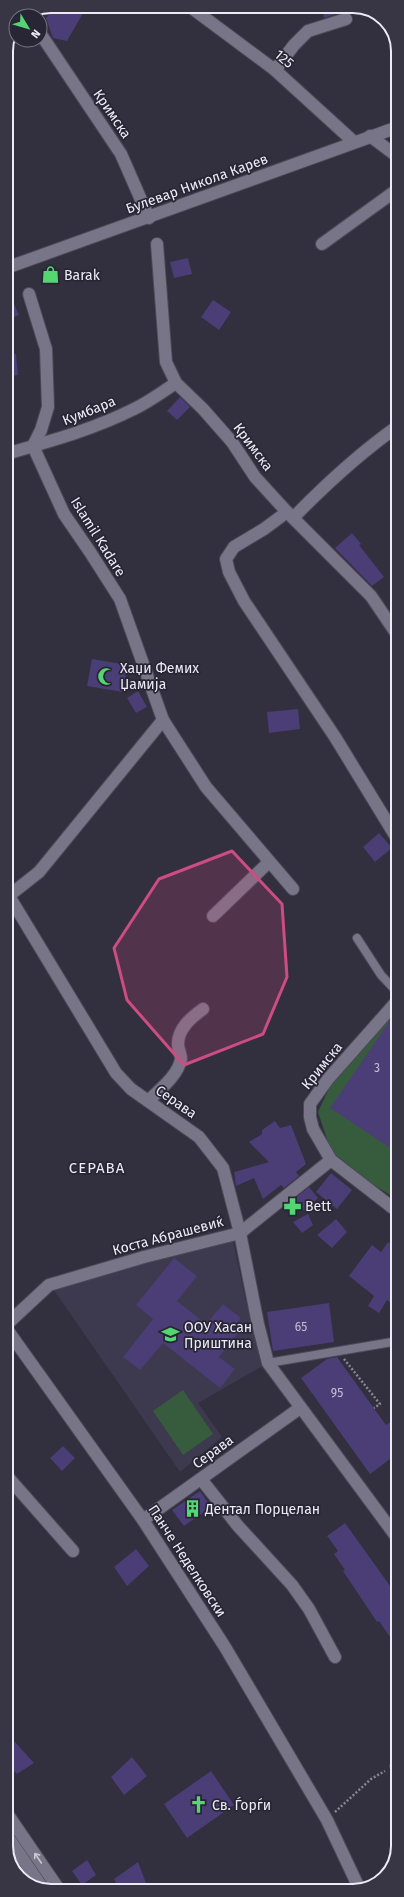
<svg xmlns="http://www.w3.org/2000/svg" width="404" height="1897" font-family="'Fira Sans',sans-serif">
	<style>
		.built { fill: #3d394e }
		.green { fill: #375c3d }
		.building { fill: #4b3d75 }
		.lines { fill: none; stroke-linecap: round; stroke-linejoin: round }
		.service-casing { stroke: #4d4a58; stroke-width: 10 }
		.minor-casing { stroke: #4d4a58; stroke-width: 14 }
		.tertiary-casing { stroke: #4d4a58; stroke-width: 14 }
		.path { stroke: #888593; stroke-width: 2.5; stroke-dasharray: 2 2; stroke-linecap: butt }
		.service { stroke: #797588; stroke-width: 8 }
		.minor { stroke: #797588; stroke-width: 12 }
		.tertiary { stroke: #797588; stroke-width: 12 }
		.oneway { stroke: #cac8d5 }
		.marked { fill: #cd4d82; fill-opacity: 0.2; stroke: #cd4d82; stroke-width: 3; stroke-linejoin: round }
		.labels { text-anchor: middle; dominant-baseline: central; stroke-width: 3.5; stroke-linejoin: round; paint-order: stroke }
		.number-label { font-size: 12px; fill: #c4c0d6 }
		.street-label { font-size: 14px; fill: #edecf6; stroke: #282535 }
		.poi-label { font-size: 14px; fill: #edecf6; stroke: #282535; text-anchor: start }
		.neighbourhood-label { font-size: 15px; letter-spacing: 1px; fill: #edecf6; stroke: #282535 }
		.rim { fill: none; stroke: #edecf6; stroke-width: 2 }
	</style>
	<rect width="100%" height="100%" fill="#322f3f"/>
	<path class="built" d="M 233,1241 L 247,1306 L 268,1363 L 198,1403 L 222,1437 L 180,1472 L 51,1286 L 161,1256 Z"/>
	<g class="green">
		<path d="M 398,1006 L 398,1200 L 371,1183 L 331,1151 L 318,1112 L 332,1082 Z"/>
		<path d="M 183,1390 L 213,1434 L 183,1455 L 153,1411 Z"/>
	</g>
	<g class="building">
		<path d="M 58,6 L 87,6 L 67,41 L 53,38 L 46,18 Z"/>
		<path d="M 322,6 L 353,6 L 354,8 L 324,18 Z"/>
		<path d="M 188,258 L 192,274 L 174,278 L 170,262 Z"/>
		<path d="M 6,286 L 19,315 L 6,320 Z"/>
		<path d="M 213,300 L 231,312 L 219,330 L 201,317 Z"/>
		<path d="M 16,354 L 18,375 L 6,377 L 6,355 Z"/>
		<path d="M 180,397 L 190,407 L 177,420 L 167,411 Z"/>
		<path d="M 352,533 L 361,544 L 359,545 L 384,577 L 372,586 L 335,548 Z"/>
		<path d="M 92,659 L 127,665 L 123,692 L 87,686 Z"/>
		<path d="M 138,691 L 147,707 L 136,713 L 127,698 Z"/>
		<path d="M 298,709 L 300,729 L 269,733 L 267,712 Z"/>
		<path d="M 379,833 L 392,848 L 375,862 L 363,847 Z"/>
		<path d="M 389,1022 L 398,1028 L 398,1153 L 330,1108 Z"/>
		<path d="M 275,1121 L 280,1128 L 291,1125 L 306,1164 L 296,1172 L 299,1176 L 284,1188 L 281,1185 L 263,1199 L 254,1178 L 236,1186 L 234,1172 L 269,1162 L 249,1142 L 262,1134 L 262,1130 Z"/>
		<path d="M 331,1173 L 352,1190 L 337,1209 L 316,1192 Z"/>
		<path d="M 309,1187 L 318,1198 L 304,1211 L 294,1199 Z"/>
		<path d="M 308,1214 L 313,1225 L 302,1233 L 293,1222 Z"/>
		<path d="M 336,1219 L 347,1232 L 332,1248 L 317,1235 Z"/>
		<path d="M 388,1242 L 398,1249 L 398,1308 L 387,1300 L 379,1313 L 368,1306 L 374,1296 L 349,1276 L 372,1245 L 381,1252 Z"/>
		<path d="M 174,1258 L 197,1276 L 177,1301 L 206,1324 L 223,1304 L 241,1318 L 233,1327 L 239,1332 L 219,1357 L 235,1369 L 220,1388 L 163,1343 L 140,1370 L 123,1357 L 153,1319 L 136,1305 Z"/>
		<path d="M 329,1303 L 334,1342 L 273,1351 L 267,1312 Z"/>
		<path d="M 337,1357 L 386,1425 L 398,1417 L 398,1453 L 370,1474 L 301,1378 L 327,1359 Z"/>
		<path d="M 63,1446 L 75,1458 L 62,1471 L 50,1458 Z"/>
		<path d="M 200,1491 L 211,1507 L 184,1526 L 172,1510 Z"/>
		<path d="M 345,1523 L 398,1597 L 398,1649 L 379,1621 L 377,1622 L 343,1571 L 345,1570 L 334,1554 L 338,1551 L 327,1536 Z"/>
		<path d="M 136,1549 L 149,1566 L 127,1586 L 114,1567 Z"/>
		<path d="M 15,1742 L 34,1763 L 17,1774 L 6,1763 L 6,1747 Z"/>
		<path d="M 132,1757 L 147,1776 L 124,1795 L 111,1777 Z"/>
		<path d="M 211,1771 L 234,1805 L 187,1838 L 164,1804 Z"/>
		<path d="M 87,1860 L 96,1875 L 82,1885 L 72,1871 Z"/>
		<path d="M 138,1862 L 149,1891 L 120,1891 L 114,1879 Z"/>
	</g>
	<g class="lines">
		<defs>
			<g id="service">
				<path d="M 388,621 L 398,617"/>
				<path d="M 357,938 L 381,975 L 398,993"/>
				<path d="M 268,1363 L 398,1341"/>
				<path d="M 394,1766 L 398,1761"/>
			</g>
			<g id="minor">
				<path d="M 189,6 L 275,70 L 354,142"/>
				<path d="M 29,15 L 29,16"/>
				<path d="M 40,33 L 121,154 L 149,218"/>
				<path d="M 275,70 L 294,45 L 308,31 L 346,19"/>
				<path d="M 370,136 L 398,157"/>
				<path d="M 157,244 L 166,362 L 176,383 L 203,409 L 232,442 L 255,477 L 287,512 L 371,596 L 398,636"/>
				<path d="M 322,244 L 398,189"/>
				<path d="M 29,294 L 46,349 L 48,407 L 41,430 L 33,446"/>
				<path d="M 33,446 L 64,514 L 90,552 L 120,599 L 163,720 L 206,787 L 293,889"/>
				<path d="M 6,454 C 50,441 92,430 134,409 C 149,402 162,392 176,383"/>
				<path d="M 287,512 L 264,529 L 234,547 L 226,559 L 229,572 L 244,601 L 335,737 L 398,840"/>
				<path d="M 293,518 C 326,484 360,453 398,426"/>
				<path d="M 6,891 L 116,1073 L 131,1089 L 199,1137 L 223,1168 L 240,1233 L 258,1324 L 268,1363 L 398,1539"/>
				<path d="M 6,898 L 39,872 L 163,720"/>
				<path d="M 213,916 L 269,862"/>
				<path d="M 398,1000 L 328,1079 L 310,1104 L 310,1117 L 313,1129 L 331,1160 L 398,1212"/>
				<path d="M 148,1101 C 159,1090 178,1076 181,1059 C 181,1054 178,1049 178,1044 C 178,1028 192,1017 203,1009"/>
				<path d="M 6,1325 L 49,1285 L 144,1257 L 240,1233 L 331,1160"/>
				<path d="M 6,1328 L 143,1520 L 225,1647 L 327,1820 L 360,1890"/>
				<path d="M 6,1475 L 73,1551"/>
				<path d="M 201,1479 L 238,1526 L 292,1585 L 309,1609 L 335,1657"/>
				<path d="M 143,1520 L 300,1408"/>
			</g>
			<g id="tertiary">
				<path d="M 6,268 L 398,127"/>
				<path d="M 6,1812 L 60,1891"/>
				<path d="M 6,1834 L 44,1890"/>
			</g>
		</defs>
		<use href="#service" class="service-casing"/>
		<use href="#minor" class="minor-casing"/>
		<use href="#tertiary" class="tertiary-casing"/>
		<g class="path">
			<path d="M 10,41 L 16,36"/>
			<path d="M 344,1359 L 380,1404 L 374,1408"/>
			<path d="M 335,1812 L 371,1779 L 385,1771"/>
		</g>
		<use href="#service" class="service"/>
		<use href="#minor" class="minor"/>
		<use href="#tertiary" class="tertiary"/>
	</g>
	<defs><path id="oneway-shaft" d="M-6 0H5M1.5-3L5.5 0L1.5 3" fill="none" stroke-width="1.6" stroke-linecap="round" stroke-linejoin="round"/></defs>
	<use class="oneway" href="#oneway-shaft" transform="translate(38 1858) rotate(-124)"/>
	<path class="marked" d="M 232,851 L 282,904 L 287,977 L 263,1034 L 184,1065 L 127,1000 L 114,948 L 159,879 Z"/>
	<defs>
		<symbol id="shop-bare" viewBox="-9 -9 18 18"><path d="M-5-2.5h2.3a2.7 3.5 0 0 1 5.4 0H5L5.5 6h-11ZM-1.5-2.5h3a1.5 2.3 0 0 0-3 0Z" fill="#54d672" stroke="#282535" stroke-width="2.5" paint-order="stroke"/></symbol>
		<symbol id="mosque-bare" viewBox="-9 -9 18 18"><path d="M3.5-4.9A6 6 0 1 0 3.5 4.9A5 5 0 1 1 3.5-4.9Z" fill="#54d672" stroke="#282535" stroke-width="2.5" paint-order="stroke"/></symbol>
		<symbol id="pharmacy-bare" viewBox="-9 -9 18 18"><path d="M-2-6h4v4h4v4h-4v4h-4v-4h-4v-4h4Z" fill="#54d672" stroke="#282535" stroke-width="2.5" paint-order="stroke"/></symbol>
		<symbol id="school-bare" viewBox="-9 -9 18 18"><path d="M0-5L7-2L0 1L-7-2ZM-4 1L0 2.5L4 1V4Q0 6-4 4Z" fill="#54d672" stroke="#282535" stroke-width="2.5" paint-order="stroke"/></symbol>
		<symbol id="building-bare" viewBox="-9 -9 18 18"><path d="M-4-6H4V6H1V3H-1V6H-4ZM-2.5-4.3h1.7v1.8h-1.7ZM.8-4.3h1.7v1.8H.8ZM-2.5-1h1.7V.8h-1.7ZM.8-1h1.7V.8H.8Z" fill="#54d672" stroke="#282535" stroke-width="2.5" paint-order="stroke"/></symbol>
		<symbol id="church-bare" viewBox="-9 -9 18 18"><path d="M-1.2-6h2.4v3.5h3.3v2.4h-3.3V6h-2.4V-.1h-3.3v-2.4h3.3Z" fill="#54d672" stroke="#282535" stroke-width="2.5" paint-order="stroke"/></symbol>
	</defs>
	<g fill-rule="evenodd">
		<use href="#shop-bare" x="38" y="262" width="25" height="25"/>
		<use href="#mosque-bare" x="94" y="664" width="25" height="25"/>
		<use href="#pharmacy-bare" x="280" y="1194" width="25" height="25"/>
		<use href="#school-bare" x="158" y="1322" width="25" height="25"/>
		<use href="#building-bare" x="180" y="1496" width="25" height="25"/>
		<use href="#church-bare" x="186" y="1792" width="25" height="25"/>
	</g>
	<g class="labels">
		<g class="number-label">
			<text x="377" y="1068">3</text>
			<text x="301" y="1327">65</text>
			<text x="337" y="1393">95</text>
		</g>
		<g class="street-label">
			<text transform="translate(284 59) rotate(40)">125</text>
			<text transform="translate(112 114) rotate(56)">Кримска</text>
			<text transform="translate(197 184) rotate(-20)">Булевар Никола Карев</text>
			<text transform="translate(89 411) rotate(-22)">Кумбара</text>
			<text transform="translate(253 447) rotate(53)">Кримска</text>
			<text transform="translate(98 537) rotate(58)">Islamil Kadare</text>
			<text transform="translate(322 1066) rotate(-51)">Кримска</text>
			<text transform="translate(176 1102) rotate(35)">Серава</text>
			<text transform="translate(168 1236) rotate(-15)">Коста Абрашевиќ</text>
			<text transform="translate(213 1452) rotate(-36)">Серава</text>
			<text transform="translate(187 1561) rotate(57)">Панче Неделковски</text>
		</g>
		<g class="poi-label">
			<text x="64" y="275">Barak</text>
			<text x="120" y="668">Хаџи Фемих<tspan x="120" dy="16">Џамија</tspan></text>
			<text x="305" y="1206">Bett</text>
			<text x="184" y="1327">ООУ Хасан<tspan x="184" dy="16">Приштина</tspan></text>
			<text x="205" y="1509">Дентал Порцелан</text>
			<text x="212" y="1805">Св. Ѓорѓи</text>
		</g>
		<g class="neighbourhood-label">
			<text x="97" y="1168">СЕРАВА</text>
		</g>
	</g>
	<path d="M0 0H404V1897H0ZM51 13H353A38 38 0 0 1 391 51V1846A38 38 0 0 1 353 1884H51A38 38 0 0 1 13 1846V51A38 38 0 0 1 51 13Z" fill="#383544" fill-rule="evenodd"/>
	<path class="rim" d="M51 13H353A38 38 0 0 1 391 51V1846A38 38 0 0 1 353 1884H51A38 38 0 0 1 13 1846V51A38 38 0 0 1 51 13Z"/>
	<g transform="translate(28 28) rotate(128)"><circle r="19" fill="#282535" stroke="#777582"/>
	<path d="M0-3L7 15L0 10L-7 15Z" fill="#54d672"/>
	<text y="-6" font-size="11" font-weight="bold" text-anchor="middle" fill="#edecf6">N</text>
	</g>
</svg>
